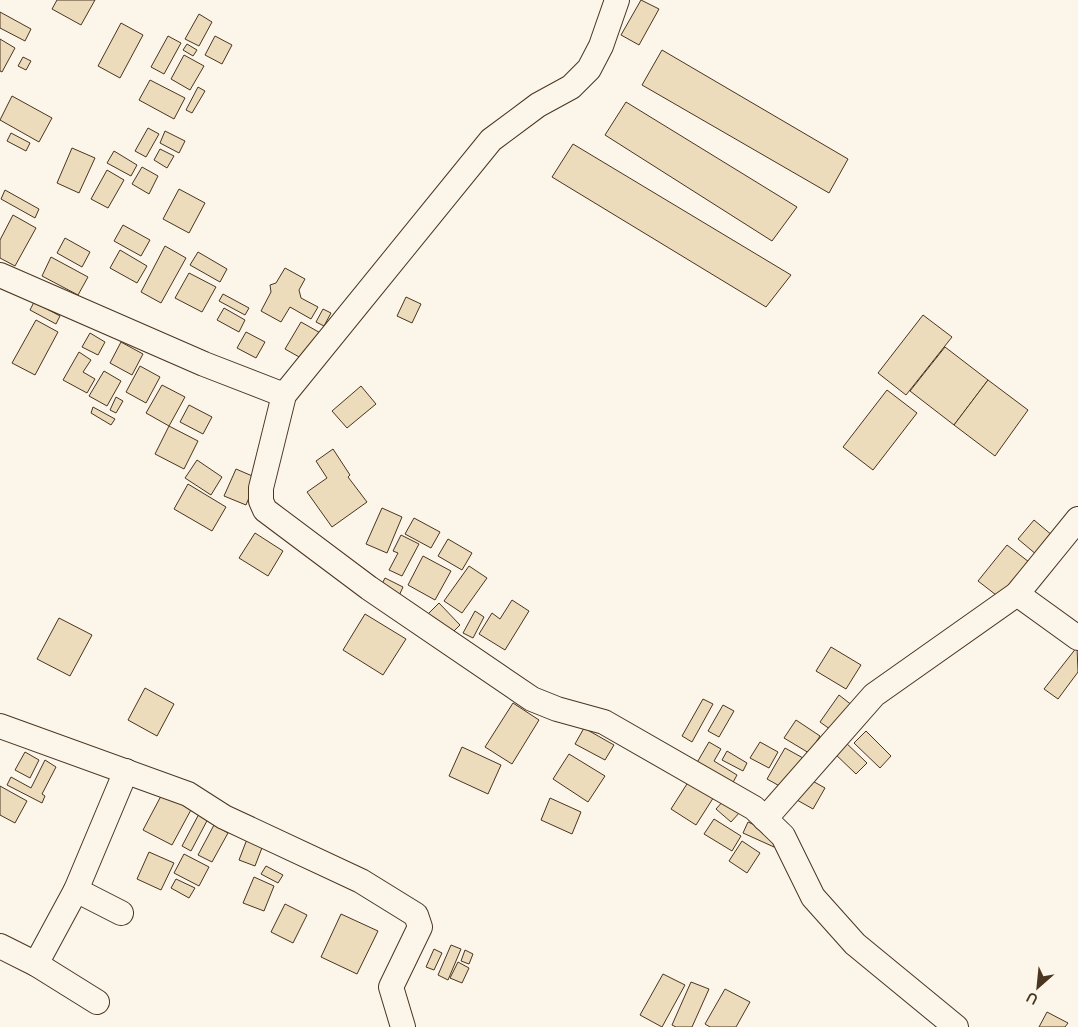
<svg xmlns="http://www.w3.org/2000/svg" width="1078" height="1027" font-family="'Varela Round',sans-serif">
	<style>
		.building { fill: #ecdcbc; stroke: #4a3520 }
		.lines { fill: none; stroke-linecap: round; stroke-linejoin: round }
		.minor-casing { stroke: #4a3520; stroke-width: 26 }
		.minor { stroke: #fbf6e9; stroke-width: 24 }
	</style>
	<rect width="100%" height="100%" fill="#fbf6e9"/>
	<g class="building">
		<path d="M 57,0 L 95,0 L 81,25 L 52,9 Z"/>
		<path d="M 641,0 L 659,9 L 639,45 L 621,35 Z"/>
		<path d="M 0,12 L 31,29 L 25,41 L 0,28 Z"/>
		<path d="M 199,14 L 212,22 L 199,46 L 185,39 Z"/>
		<path d="M 121,23 L 143,35 L 120,78 L 98,66 Z"/>
		<path d="M 168,36 L 181,43 L 164,74 L 151,67 Z"/>
		<path d="M 215,36 L 232,45 L 222,64 L 205,55 Z"/>
		<path d="M 0,39 L 15,48 L 2,72 L 0,71 Z"/>
		<path d="M 187,44 L 197,50 L 193,56 L 183,50 Z"/>
		<path d="M 662,50 L 848,159 L 829,193 L 642,85 Z"/>
		<path d="M 184,55 L 204,66 L 190,90 L 171,79 Z"/>
		<path d="M 23,57 L 31,61 L 26,70 L 18,66 Z"/>
		<path d="M 150,80 L 185,98 L 174,119 L 139,100 Z"/>
		<path d="M 198,87 L 205,91 L 192,113 L 186,110 Z"/>
		<path d="M 12,96 L 52,118 L 39,142 L 0,120 Z"/>
		<path d="M 626,102 L 797,207 L 772,241 L 605,135 Z"/>
		<path d="M 148,128 L 159,134 L 146,157 L 135,151 Z"/>
		<path d="M 165,131 L 185,141 L 179,153 L 160,143 Z"/>
		<path d="M 11,133 L 30,143 L 26,151 L 7,141 Z"/>
		<path d="M 573,144 L 791,275 L 766,307 L 552,177 Z"/>
		<path d="M 72,148 L 95,158 L 79,193 L 57,183 Z"/>
		<path d="M 160,149 L 174,156 L 167,168 L 154,160 Z"/>
		<path d="M 114,151 L 137,165 L 131,176 L 107,163 Z"/>
		<path d="M 142,167 L 158,176 L 149,194 L 132,184 Z"/>
		<path d="M 107,170 L 124,180 L 108,208 L 91,199 Z"/>
		<path d="M 179,189 L 205,203 L 189,233 L 163,219 Z"/>
		<path d="M 5,190 L 39,209 L 35,218 L 1,199 Z"/>
		<path d="M 13,215 L 36,228 L 15,266 L 0,258 L 0,240 Z"/>
		<path d="M 123,225 L 150,240 L 141,256 L 114,241 Z"/>
		<path d="M 65,238 L 90,252 L 82,267 L 57,253 Z"/>
		<path d="M 165,246 L 186,258 L 161,303 L 141,292 Z"/>
		<path d="M 120,250 L 147,266 L 137,283 L 110,268 Z"/>
		<path d="M 198,252 L 227,269 L 220,282 L 190,265 Z"/>
		<path d="M 51,257 L 88,277 L 78,295 L 42,276 Z"/>
		<path d="M 285,268 L 305,279 L 299,290 L 301,298 L 318,307 L 311,319 L 290,307 L 281,322 L 261,311 L 271,292 L 270,285 L 276,283 Z"/>
		<path d="M 189,273 L 216,287 L 202,312 L 175,298 Z"/>
		<path d="M 223,294 L 249,308 L 245,315 L 219,301 Z"/>
		<path d="M 406,297 L 421,304 L 412,323 L 397,316 Z"/>
		<path d="M 34,302 L 60,316 L 56,324 L 30,310 Z"/>
		<path d="M 224,308 L 245,320 L 239,332 L 217,320 Z"/>
		<path d="M 323,309 L 331,313 L 324,326 L 316,322 Z"/>
		<path d="M 923,315 L 952,337 L 906,395 L 878,373 Z"/>
		<path d="M 36,320 L 58,332 L 35,375 L 12,363 Z"/>
		<path d="M 301,322 L 324,335 L 308,362 L 285,349 Z"/>
		<path d="M 246,332 L 265,342 L 256,358 L 237,348 Z"/>
		<path d="M 90,333 L 105,342 L 98,355 L 82,347 Z"/>
		<path d="M 121,342 L 143,354 L 132,375 L 110,363 Z"/>
		<path d="M 945,347 L 988,380 L 954,425 L 910,391 Z"/>
		<path d="M 79,352 L 91,360 L 83,372 L 95,379 L 87,393 L 63,380 Z"/>
		<path d="M 140,366 L 160,377 L 146,403 L 126,392 Z"/>
		<path d="M 104,371 L 121,381 L 107,406 L 89,396 Z"/>
		<path d="M 988,380 L 1028,410 L 995,456 L 954,425 Z"/>
		<path d="M 162,385 L 185,397 L 169,426 L 146,413 Z"/>
		<path d="M 361,386 L 376,404 L 347,428 L 332,411 Z"/>
		<path d="M 887,390 L 917,413 L 873,470 L 843,447 Z"/>
		<path d="M 116,397 L 123,401 L 116,413 L 110,410 Z"/>
		<path d="M 189,405 L 212,417 L 203,434 L 180,422 Z"/>
		<path d="M 93,407 L 115,419 L 111,425 L 91,413 Z"/>
		<path d="M 169,426 L 198,441 L 184,469 L 155,454 Z"/>
		<path d="M 333,449 L 350,475 L 348,477 L 367,502 L 332,527 L 307,492 L 327,478 L 316,461 Z"/>
		<path d="M 197,460 L 222,477 L 211,495 L 185,478 Z"/>
		<path d="M 236,469 L 257,478 L 246,505 L 224,496 Z"/>
		<path d="M 188,484 L 226,507 L 212,531 L 174,509 Z"/>
		<path d="M 382,508 L 402,517 L 387,553 L 366,544 Z"/>
		<path d="M 414,518 L 440,532 L 431,548 L 405,534 Z"/>
		<path d="M 1034,520 L 1053,536 L 1037,555 L 1018,539 Z"/>
		<path d="M 255,533 L 283,551 L 268,576 L 239,558 Z"/>
		<path d="M 401,535 L 419,544 L 402,576 L 389,570 L 398,553 L 393,551 Z"/>
		<path d="M 448,539 L 472,553 L 462,570 L 438,556 Z"/>
		<path d="M 1007,545 L 1029,562 L 1000,598 L 978,581 Z"/>
		<path d="M 423,556 L 451,571 L 435,600 L 408,585 Z"/>
		<path d="M 469,566 L 487,578 L 462,613 L 444,601 Z"/>
		<path d="M 385,578 L 403,587 L 397,600 L 379,590 Z"/>
		<path d="M 512,600 L 529,611 L 505,650 L 479,634 L 492,613 L 500,619 Z"/>
		<path d="M 439,603 L 460,625 L 450,635 L 428,614 Z"/>
		<path d="M 475,611 L 484,617 L 473,638 L 463,633 Z"/>
		<path d="M 365,614 L 406,639 L 383,675 L 343,650 Z"/>
		<path d="M 59,618 L 92,635 L 70,676 L 37,659 Z"/>
		<path d="M 831,647 L 861,665 L 846,689 L 816,671 Z"/>
		<path d="M 1077,647 L 1078,672 L 1058,699 L 1044,689 Z"/>
		<path d="M 145,688 L 174,704 L 157,736 L 128,720 Z"/>
		<path d="M 839,695 L 853,706 L 834,732 L 820,722 Z"/>
		<path d="M 703,699 L 713,704 L 692,742 L 682,736 Z"/>
		<path d="M 513,703 L 539,720 L 512,764 L 485,747 Z"/>
		<path d="M 723,705 L 734,711 L 719,737 L 708,731 Z"/>
		<path d="M 796,720 L 820,736 L 809,753 L 784,738 Z"/>
		<path d="M 584,728 L 614,745 L 605,760 L 575,744 Z"/>
		<path d="M 866,731 L 891,756 L 880,768 L 854,743 Z"/>
		<path d="M 843,740 L 867,763 L 856,774 L 832,751 Z"/>
		<path d="M 709,742 L 721,749 L 714,761 L 737,775 L 731,786 L 695,766 Z"/>
		<path d="M 760,742 L 778,752 L 769,768 L 750,758 Z"/>
		<path d="M 462,747 L 501,765 L 488,794 L 449,776 Z"/>
		<path d="M 785,748 L 803,758 L 785,789 L 767,779 Z"/>
		<path d="M 727,751 L 747,763 L 743,771 L 722,760 Z"/>
		<path d="M 25,752 L 39,760 L 30,778 L 15,770 Z"/>
		<path d="M 569,754 L 605,776 L 588,802 L 553,779 Z"/>
		<path d="M 45,760 L 56,767 L 42,794 L 45,796 L 42,803 L 7,785 L 11,777 L 31,788 Z"/>
		<path d="M 692,776 L 717,792 L 696,825 L 671,809 Z"/>
		<path d="M 809,779 L 825,788 L 813,809 L 797,800 Z"/>
		<path d="M 0,786 L 27,801 L 15,823 L 0,815 Z"/>
		<path d="M 161,796 L 192,808 L 172,845 L 143,830 Z"/>
		<path d="M 550,798 L 581,812 L 572,834 L 541,820 Z"/>
		<path d="M 725,799 L 740,812 L 731,822 L 716,809 Z"/>
		<path d="M 200,812 L 209,817 L 191,851 L 182,846 Z"/>
		<path d="M 714,819 L 741,836 L 732,851 L 704,834 Z"/>
		<path d="M 748,822 L 779,836 L 774,847 L 743,833 Z"/>
		<path d="M 214,825 L 228,833 L 212,862 L 198,855 Z"/>
		<path d="M 249,834 L 265,840 L 255,866 L 239,860 Z"/>
		<path d="M 742,841 L 760,853 L 747,873 L 729,861 Z"/>
		<path d="M 149,852 L 174,863 L 161,890 L 137,879 Z"/>
		<path d="M 184,854 L 209,867 L 199,886 L 174,873 Z"/>
		<path d="M 266,866 L 283,875 L 278,883 L 261,874 Z"/>
		<path d="M 254,877 L 274,886 L 264,911 L 243,903 Z"/>
		<path d="M 176,879 L 195,888 L 189,898 L 171,888 Z"/>
		<path d="M 285,904 L 307,915 L 293,943 L 271,932 Z"/>
		<path d="M 341,914 L 378,931 L 357,974 L 321,957 Z"/>
		<path d="M 451,945 L 461,949 L 448,980 L 438,975 Z"/>
		<path d="M 434,949 L 442,953 L 434,970 L 426,967 Z"/>
		<path d="M 465,950 L 473,954 L 469,964 L 461,961 Z"/>
		<path d="M 458,962 L 469,968 L 462,983 L 450,978 Z"/>
		<path d="M 663,974 L 685,985 L 662,1027 L 640,1015 Z"/>
		<path d="M 691,982 L 709,989 L 692,1027 L 676,1027 L 672,1025 Z"/>
		<path d="M 725,989 L 750,1002 L 736,1027 L 710,1027 L 705,1024 Z"/>
		<path d="M 1047,1012 L 1068,1023 L 1065,1027 L 1039,1027 Z"/>
	</g>
	<g class="lines">
		<defs>
			<g id="minor">
				<path d="M 617,0 L 601,46 L 589,69 L 571,87 L 538,105 L 491,140 L 284,395 L 261,488 L 261,501 L 265,510 L 369,588 L 532,699 L 557,709 L 604,722 L 754,808 L 783,836 L 813,897 L 855,944 L 956,1027"/>
				<path d="M 0,275 L 204,364 L 284,395"/>
				<path d="M 1017,594 L 1078,638"/>
				<path d="M 0,726 L 188,794 L 224,817 L 361,881 L 416,915 L 420,927 L 391,987 L 403,1027"/>
				<path d="M 765,819 L 874,695 L 1017,594 L 1078,519"/>
				<path d="M 76,890 L 121,913"/>
				<path d="M 0,946 L 36,964"/>
				<path d="M 97,1002 L 36,964 L 76,890 L 126,771"/>
			</g>
		</defs>
		<use href="#minor" class="minor-casing"/>
		<use href="#minor" class="minor"/>
	</g>
	<g transform="translate(1038 987) rotate(207)" stroke="#fbf6e9" stroke-width="4" paint-order="stroke">
	<path d="M0-4L9 19L0 12L-9 19Z" fill="#4a3520"/>
	<text y="-8" font-size="14" font-weight="bold" text-anchor="middle" fill="#4a3520">U</text>
	</g>
</svg>
